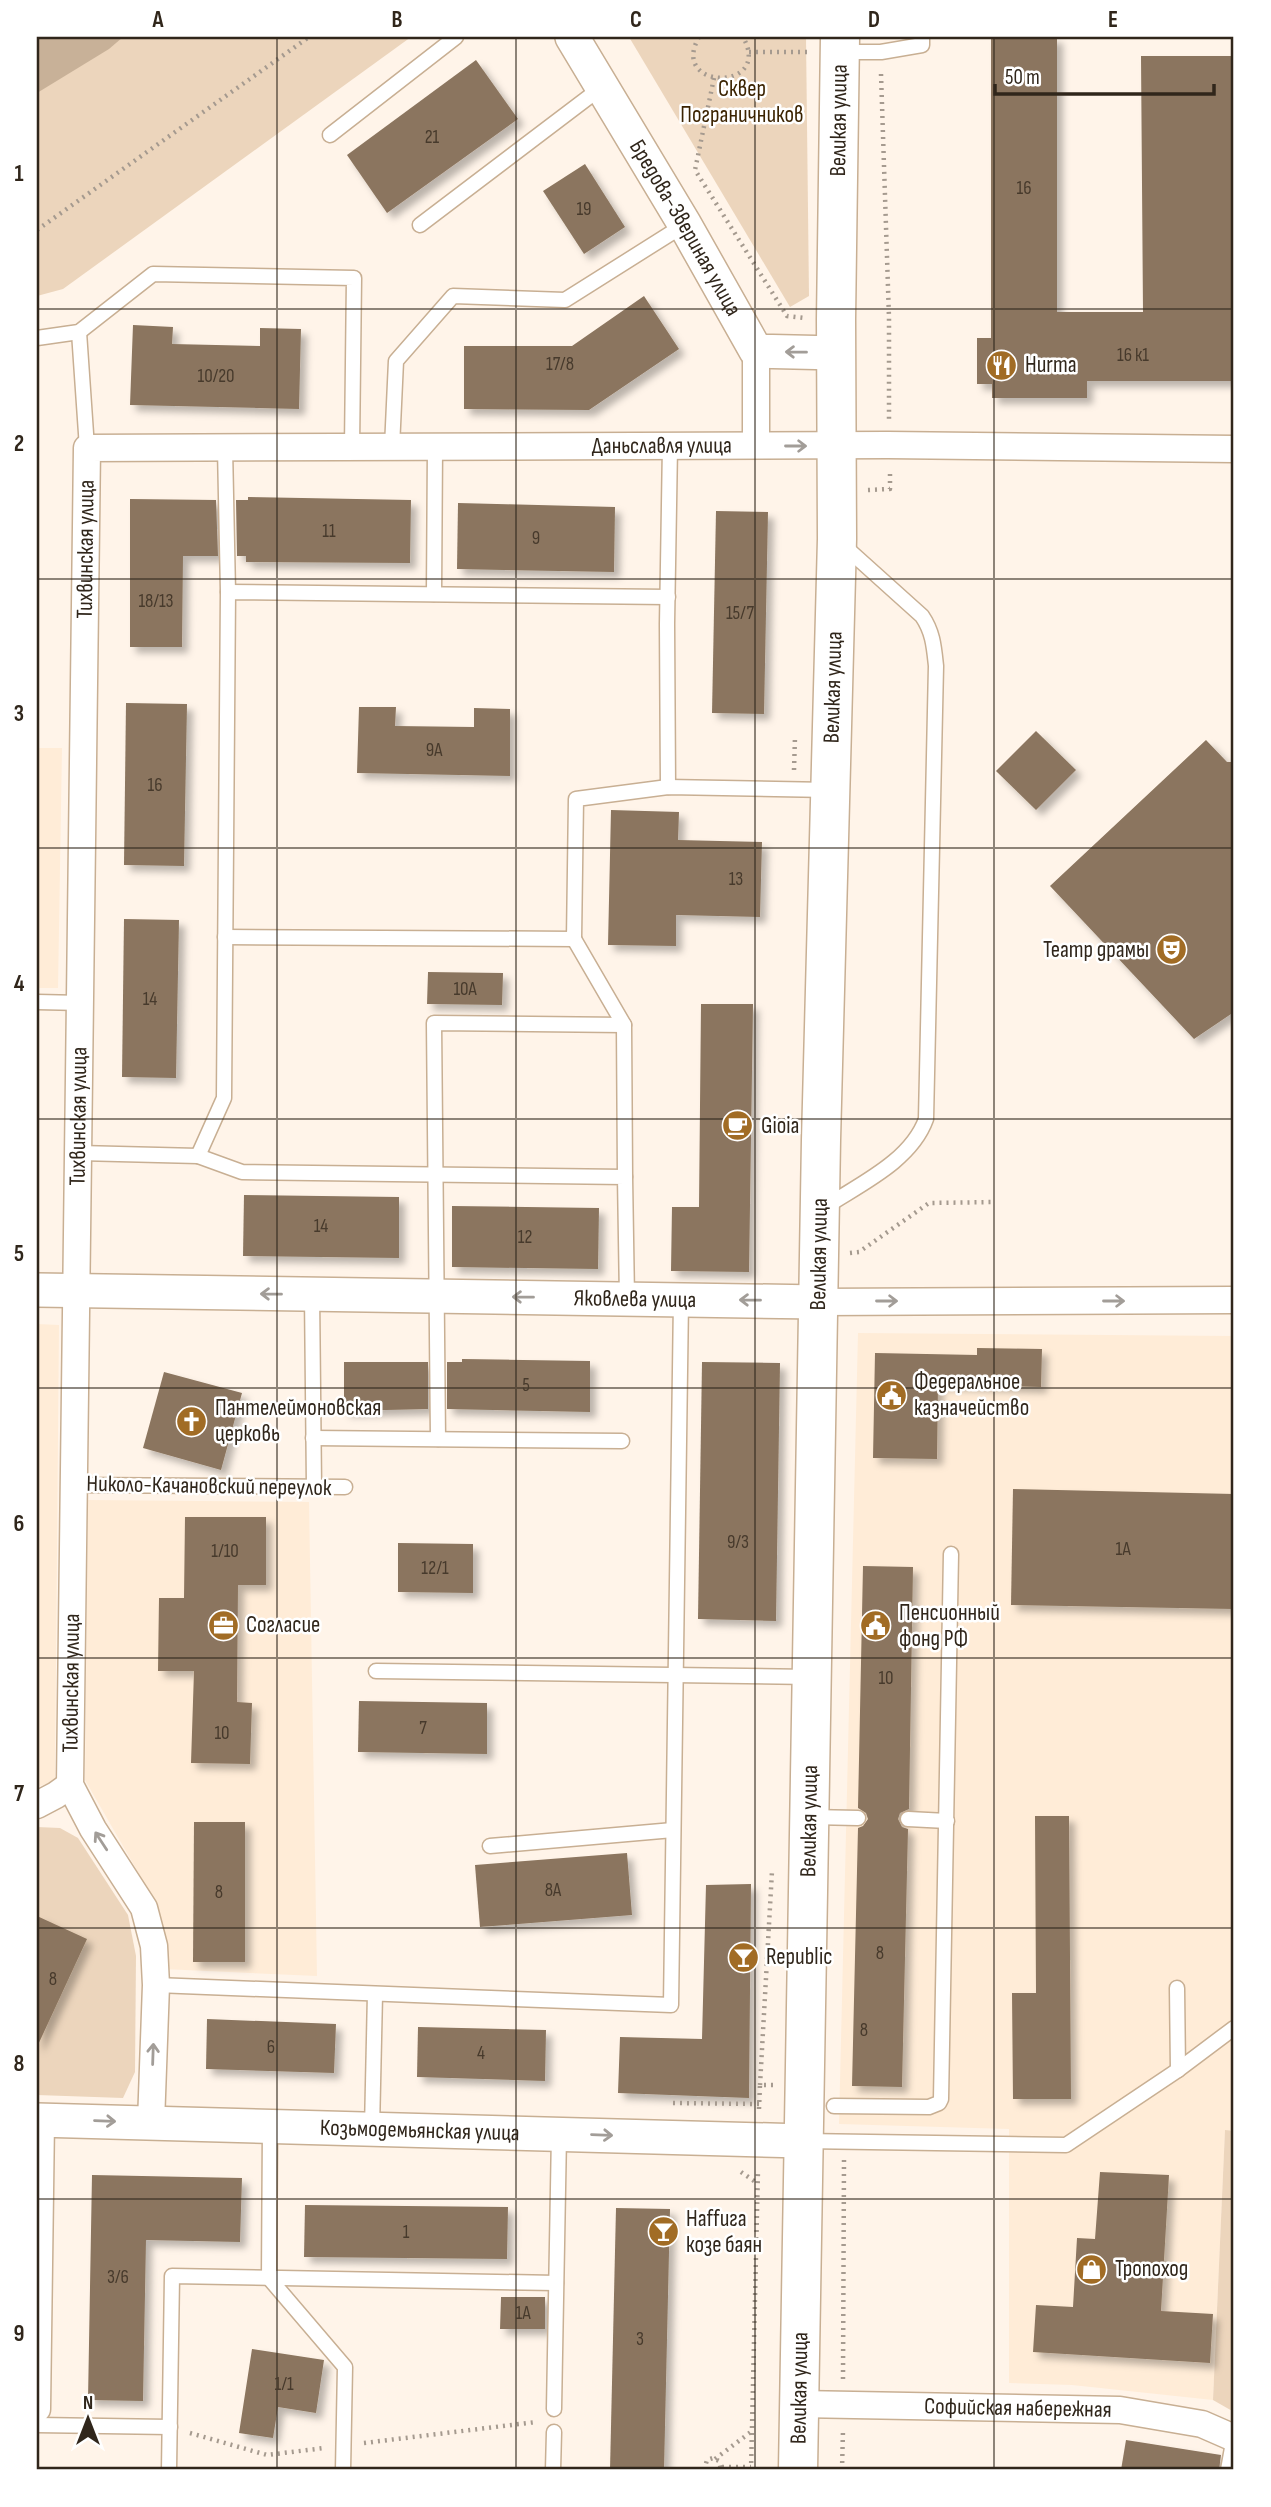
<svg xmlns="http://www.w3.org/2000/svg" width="1271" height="2507" font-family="'Sofia Sans Condensed',sans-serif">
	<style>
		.built { fill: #ffecd7 }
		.green { fill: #ecd5bc }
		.water { fill: #c8b198 }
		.building { fill: #8b755e; filter: url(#shadow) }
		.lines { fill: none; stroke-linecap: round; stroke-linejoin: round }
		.service-casing { stroke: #c8af93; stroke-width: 17 }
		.minor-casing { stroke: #c8af93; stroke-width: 29 }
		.tertiary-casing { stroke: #c8af93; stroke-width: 36 }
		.secondary-casing { stroke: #c8af93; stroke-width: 41 }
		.path { stroke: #a59a8f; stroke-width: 4.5; stroke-dasharray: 2 5; stroke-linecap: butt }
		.service { stroke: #fff; stroke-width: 14 }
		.minor { stroke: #fff; stroke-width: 26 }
		.tertiary { stroke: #fff; stroke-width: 33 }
		.secondary { stroke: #fff; stroke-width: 38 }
		.oneway { stroke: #a29d98 }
		.grid { fill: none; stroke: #30261b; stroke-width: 2; stroke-opacity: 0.55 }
		.labels { text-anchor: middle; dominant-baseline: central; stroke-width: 5; stroke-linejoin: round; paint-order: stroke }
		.number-label { font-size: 19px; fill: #473a2c }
		.park-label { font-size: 23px; fill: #3b2301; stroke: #fff }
		.street-label { font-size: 23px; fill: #30261b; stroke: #fff }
		.poi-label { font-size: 23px; fill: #30261b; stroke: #fff; text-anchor: start }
		.neatline { fill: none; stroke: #30261b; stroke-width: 2.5 }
		.grid-label { font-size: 23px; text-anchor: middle; font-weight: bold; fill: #30261b }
	</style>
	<defs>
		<filter id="shadow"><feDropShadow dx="6" dy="6" stdDeviation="3.5" flood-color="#0004"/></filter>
	</defs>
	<rect width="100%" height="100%" fill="#fff4e9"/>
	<g class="built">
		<path d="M 37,748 L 62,748 L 58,988 L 37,988 Z"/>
		<path d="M 37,1324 L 59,1325 L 55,1781 L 37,1787 Z"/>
		<path d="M 858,1333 L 1234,1336 L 1234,2131 L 1225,2131 L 1213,2400 L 1072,2385 L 1009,2383 L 1009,2129 L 839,2124 Z"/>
		<path d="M 88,1500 L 309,1502 L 317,1976 L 163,1969 L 146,1886 L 85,1780 Z"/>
	</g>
	<g class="green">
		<path d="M 37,37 L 411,37 L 63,289 L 37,296 Z"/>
		<path d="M 629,37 L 806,37 L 809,296 L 790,307 Z"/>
		<path d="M 37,1827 L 60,1828 L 78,1838 L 128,1915 L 136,1956 L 135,2072 L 123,2098 L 37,2095 Z"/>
		<path d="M 1225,2130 L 1234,2131 L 1234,2412 L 1213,2400 Z"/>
	</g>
	<path class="water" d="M 37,37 L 123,37 L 109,49 L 37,93 Z"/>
	<g class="building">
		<path d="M 991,37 L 1057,37 L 1057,312 L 1143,312 L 1141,56 L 1234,56 L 1234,381 L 1087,381 L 1087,398 L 992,398 L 992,384 L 977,384 L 977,338 L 991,338 Z"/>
		<path d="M 476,60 L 518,119 L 387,213 L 347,155 Z"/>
		<path d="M 585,164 L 625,227 L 584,254 L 543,191 Z"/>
		<path d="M 644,296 L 679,349 L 589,410 L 464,409 L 464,346 L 572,346 Z"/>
		<path d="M 133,325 L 173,327 L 172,344 L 260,346 L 260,328 L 301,329 L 299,409 L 130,405 Z"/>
		<path d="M 248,497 L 411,500 L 410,563 L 246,562 L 246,556 L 237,556 L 236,500 L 248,500 Z"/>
		<path d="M 130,499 L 216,500 L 218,556 L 183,556 L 182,647 L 130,647 Z"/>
		<path d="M 458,503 L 615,507 L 614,572 L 457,569 Z"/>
		<path d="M 716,511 L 768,512 L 764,714 L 712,713 Z"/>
		<path d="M 126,703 L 187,704 L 184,866 L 124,865 Z"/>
		<path d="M 359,707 L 396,707 L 395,726 L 474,727 L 474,708 L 510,709 L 510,776 L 357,773 Z"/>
		<path d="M 1036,731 L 1076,770 L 1036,810 L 996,771 Z"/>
		<path d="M 1206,740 L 1227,762 L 1234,762 L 1234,1012 L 1194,1039 L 1050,886 Z"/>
		<path d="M 611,810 L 679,812 L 678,840 L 762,842 L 760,917 L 676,915 L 676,946 L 608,945 Z"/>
		<path d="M 124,919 L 179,920 L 176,1078 L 122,1077 Z"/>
		<path d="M 428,972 L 503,973 L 502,1005 L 427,1004 Z"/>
		<path d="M 701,1004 L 753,1004 L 749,1272 L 671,1271 L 672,1207 L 699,1207 Z"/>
		<path d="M 244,1195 L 399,1197 L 399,1258 L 243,1256 Z"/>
		<path d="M 452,1206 L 599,1208 L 598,1269 L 452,1267 Z"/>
		<path d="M 977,1348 L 1042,1349 L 1041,1387 L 938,1384 L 937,1459 L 873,1458 L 875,1353 L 977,1355 Z"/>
		<path d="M 462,1359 L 590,1361 L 590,1412 L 447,1409 L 447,1362 L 462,1362 Z"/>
		<path d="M 344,1362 L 428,1362 L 428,1409 L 344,1411 Z"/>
		<path d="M 702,1362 L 780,1363 L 776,1621 L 698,1619 Z"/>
		<path d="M 164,1372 L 242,1393 L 221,1470 L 143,1448 Z"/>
		<path d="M 1013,1489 L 1234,1494 L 1234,1609 L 1011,1605 Z"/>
		<path d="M 185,1517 L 266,1517 L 266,1585 L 238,1585 L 237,1702 L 252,1703 L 250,1764 L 191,1763 L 194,1671 L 158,1671 L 159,1598 L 184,1598 Z"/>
		<path d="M 398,1543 L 473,1544 L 473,1593 L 398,1592 Z"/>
		<path d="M 863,1566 L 913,1567 L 909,1809 L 900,1813 L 898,1819 L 902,1827 L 908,1829 L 902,2087 L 852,2086 L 858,1828 L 863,1826 L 868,1819 L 866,1813 L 858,1808 Z"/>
		<path d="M 359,1701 L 487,1703 L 487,1754 L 358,1752 Z"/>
		<path d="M 1035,1816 L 1069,1816 L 1071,2099 L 1013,2099 L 1012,1993 L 1036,1993 Z"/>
		<path d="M 194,1822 L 245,1822 L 245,1962 L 193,1962 Z"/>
		<path d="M 627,1853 L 632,1915 L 480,1927 L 475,1865 Z"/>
		<path d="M 751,1884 L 749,2098 L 618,2093 L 620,2037 L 702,2039 L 706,1885 Z"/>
		<path d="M 37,1916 L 87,1939 L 37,2047 Z"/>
		<path d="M 207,2019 L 336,2024 L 334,2073 L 206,2069 Z"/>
		<path d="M 418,2027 L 546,2030 L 545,2081 L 417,2077 Z"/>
		<path d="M 1100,2172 L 1169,2175 L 1161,2311 L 1213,2314 L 1210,2363 L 1033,2352 L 1036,2305 L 1073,2307 L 1077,2238 L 1095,2239 Z"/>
		<path d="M 92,2175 L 242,2178 L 240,2242 L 146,2240 L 143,2401 L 88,2400 Z"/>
		<path d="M 305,2205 L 508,2207 L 507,2259 L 304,2257 Z"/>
		<path d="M 616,2208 L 670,2209 L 664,2470 L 610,2470 Z"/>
		<path d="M 501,2297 L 545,2297 L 545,2329 L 500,2329 Z"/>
		<path d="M 252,2349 L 324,2360 L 316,2413 L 278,2407 L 273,2438 L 239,2433 Z"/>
		<path d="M 1126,2440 L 1221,2455 L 1219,2470 L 1121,2470 Z"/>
	</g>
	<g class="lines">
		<defs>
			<g id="service">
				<path d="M 841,52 L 881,52 L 922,45 L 922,37"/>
				<path d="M 330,135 L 456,37"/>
				<path d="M 420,225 L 602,87"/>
				<path d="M 79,332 L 87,448"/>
				<path d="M 37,338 L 79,332 L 153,274 L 354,278 L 352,447"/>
				<path d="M 392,447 L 396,361 L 453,296 L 565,300 L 684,225"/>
				<path d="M 225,448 L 228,592"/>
				<path d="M 434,594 L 435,447"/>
				<path d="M 668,787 L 667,624 L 670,446"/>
				<path d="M 225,937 L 574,939 L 576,799 L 668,787 L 829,790"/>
				<path d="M 574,939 L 624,1025 L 625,1177"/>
				<path d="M 37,1002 L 82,1003"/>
				<path d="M 79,1153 L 198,1156 L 224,1098 L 228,592 L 668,597"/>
				<path d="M 198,1156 L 242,1172 L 625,1177 L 627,1299"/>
				<path d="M 825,1207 C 860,1184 911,1161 926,1119 L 936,666 C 934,647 933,632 922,616 L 843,545"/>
				<path d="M 312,1294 L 314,1487"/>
				<path d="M 313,1438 L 622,1441"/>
				<path d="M 438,1439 L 434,1023 L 624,1025"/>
				<path d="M 74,1485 L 345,1487"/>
				<path d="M 376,1671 L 811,1677"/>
				<path d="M 811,1817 L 858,1818"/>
				<path d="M 908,1819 L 947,1821"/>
				<path d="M 490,1846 L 673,1830"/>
				<path d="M 156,1985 L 671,2005 L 681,1300"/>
				<path d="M 1177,1988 L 1178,2070"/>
				<path d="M 834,2106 L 929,2107 L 939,2103 L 941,2099 L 951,1554"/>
				<path d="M 270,2126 L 269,2278 L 345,2367 L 343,2470"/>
				<path d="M 372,2129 L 375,1994"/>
				<path d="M 804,2141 L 1066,2145 L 1178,2070 L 1234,2028"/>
				<path d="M 554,2409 L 559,2134"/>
				<path d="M 37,2425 L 170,2427"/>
				<path d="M 169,2470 L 172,2276 L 556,2283"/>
				<path d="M 553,2470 L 554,2432"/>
				<path d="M 1228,2470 L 1234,2437"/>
			</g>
			<g id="minor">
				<path d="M 756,445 L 756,351"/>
				<path d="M 819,1302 L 1234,1300"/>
				<path d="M 37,1805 L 56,1795 L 70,1785"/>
				<path id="s1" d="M 151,2123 L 156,1985 L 154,1946 L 144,1908 L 93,1829 L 70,1785 L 87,448 L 888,445 L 1234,449"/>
				<path id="s2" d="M 799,2404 L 1120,2410 L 1202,2424 L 1234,2438"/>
				<path d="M 37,2409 L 41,2120"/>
			</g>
			<g id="tertiary">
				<path id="s3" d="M 572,37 L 685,225 L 756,351 L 837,353"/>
				<path id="s4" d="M 37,1290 L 819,1302"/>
				<path id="s5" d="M 37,2120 L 803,2141"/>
			</g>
			<g id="secondary">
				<path id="s6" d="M 798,2470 L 821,1140 L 837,539 L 836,319 L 840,37"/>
			</g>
		</defs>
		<use href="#service" class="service-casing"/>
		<use href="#minor" class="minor-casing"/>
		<use href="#tertiary" class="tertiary-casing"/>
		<use href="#secondary" class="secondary-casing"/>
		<g class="path">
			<path d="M 699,37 C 668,91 774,92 743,37"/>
			<path d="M 749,52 L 807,52"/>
			<path d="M 881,74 L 889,318 L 889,419"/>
			<path d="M 714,78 L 695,170 L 787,316 L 804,318"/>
			<path d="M 37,230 L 309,37"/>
			<path d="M 868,490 L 890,489 L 890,471"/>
			<path d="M 794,770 L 795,737"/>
			<path d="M 850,1253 L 859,1252 L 929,1203 L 995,1202"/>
			<path d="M 760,2085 L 772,1871"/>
			<path d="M 673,2103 L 760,2104"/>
			<path d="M 759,2109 L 760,2085 L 773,2085"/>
			<path d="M 741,2172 L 757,2183"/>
			<path d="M 843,2379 L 844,2160"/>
			<path d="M 190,2433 L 267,2455 L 324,2448"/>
			<path d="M 364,2443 L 536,2422"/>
			<path d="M 715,2459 L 752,2431"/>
			<path d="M 722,2467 L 751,2467"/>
			<path d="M 704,2470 L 707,2460 L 713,2458 L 719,2461 L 721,2470"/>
			<path d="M 751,2470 L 758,2170"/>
			<path d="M 842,2470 L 843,2430"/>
		</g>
		<use href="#service" class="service"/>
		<use href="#minor" class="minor"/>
		<use href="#tertiary" class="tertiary"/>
		<use href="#secondary" class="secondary"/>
	</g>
	<defs><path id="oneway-shaft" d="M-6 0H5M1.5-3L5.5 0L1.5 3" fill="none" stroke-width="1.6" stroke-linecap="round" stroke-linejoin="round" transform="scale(1.75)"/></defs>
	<g class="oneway">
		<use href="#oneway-shaft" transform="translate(796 352) rotate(-179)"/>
		<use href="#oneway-shaft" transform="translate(796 446)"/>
		<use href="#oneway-shaft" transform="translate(271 1294) rotate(-179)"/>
		<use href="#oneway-shaft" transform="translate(523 1297) rotate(-179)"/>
		<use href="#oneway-shaft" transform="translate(750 1300) rotate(-179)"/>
		<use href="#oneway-shaft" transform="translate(887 1301)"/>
		<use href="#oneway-shaft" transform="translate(1114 1301)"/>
		<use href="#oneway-shaft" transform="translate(101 1841) rotate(-123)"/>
		<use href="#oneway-shaft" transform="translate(153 2054) rotate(-88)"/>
		<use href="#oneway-shaft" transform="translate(105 2121) rotate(2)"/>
		<use href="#oneway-shaft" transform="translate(602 2135) rotate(2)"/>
	</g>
	<path class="grid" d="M 277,37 L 277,2470M 516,37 L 516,2470M 755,37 L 755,2470M 994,37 L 994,2470M 37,309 L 1234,309M 37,579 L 1234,579M 37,848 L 1234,848M 37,1119 L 1234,1119M 37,1388 L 1234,1388M 37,1658 L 1234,1658M 37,1928 L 1234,1928M 37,2199 L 1234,2199"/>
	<defs>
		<symbol id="restaurant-disc" viewBox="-11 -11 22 22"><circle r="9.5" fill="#a16c25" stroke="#fff"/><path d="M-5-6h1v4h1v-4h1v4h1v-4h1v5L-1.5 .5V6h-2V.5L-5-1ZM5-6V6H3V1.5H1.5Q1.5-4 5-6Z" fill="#fff"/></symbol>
		<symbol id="theatre-disc" viewBox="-11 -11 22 22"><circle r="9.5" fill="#a16c25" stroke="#fff"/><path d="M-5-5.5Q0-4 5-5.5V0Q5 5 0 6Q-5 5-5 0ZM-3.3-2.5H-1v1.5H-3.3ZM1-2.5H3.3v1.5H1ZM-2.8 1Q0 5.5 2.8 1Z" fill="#fff"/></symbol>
		<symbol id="cafe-disc" viewBox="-11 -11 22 22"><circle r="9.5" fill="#a16c25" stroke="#fff"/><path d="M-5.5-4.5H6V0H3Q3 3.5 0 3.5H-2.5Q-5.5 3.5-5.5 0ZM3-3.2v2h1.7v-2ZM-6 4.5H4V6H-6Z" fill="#fff"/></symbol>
		<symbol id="civic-disc" viewBox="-11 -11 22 22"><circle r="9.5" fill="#a16c25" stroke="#fff"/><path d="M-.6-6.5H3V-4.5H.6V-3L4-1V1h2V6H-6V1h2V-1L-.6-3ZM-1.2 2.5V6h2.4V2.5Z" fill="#fff"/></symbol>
		<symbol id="church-disc" viewBox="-11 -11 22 22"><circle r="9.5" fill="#a16c25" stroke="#fff"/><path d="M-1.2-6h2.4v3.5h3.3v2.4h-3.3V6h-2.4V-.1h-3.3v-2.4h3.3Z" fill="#fff"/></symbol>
		<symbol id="office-disc" viewBox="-11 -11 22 22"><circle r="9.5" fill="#a16c25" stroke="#fff"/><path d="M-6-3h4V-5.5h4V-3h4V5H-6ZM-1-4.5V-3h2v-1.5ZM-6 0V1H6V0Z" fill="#fff"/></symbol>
		<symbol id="bar-disc" viewBox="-11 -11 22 22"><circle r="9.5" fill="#a16c25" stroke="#fff"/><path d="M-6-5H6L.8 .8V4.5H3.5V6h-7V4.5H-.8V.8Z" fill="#fff"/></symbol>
		<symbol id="shop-disc" viewBox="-11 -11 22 22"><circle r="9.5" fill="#a16c25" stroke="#fff"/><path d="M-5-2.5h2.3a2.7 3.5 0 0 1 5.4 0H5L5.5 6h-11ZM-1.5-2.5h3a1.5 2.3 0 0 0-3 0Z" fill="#fff"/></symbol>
	</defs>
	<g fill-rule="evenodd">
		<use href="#restaurant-disc" x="984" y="348" width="35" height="35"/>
		<use href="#theatre-disc" x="1154" y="932" width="35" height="35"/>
		<use href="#cafe-disc" x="720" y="1108" width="35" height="35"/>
		<use href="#civic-disc" x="874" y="1378" width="35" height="35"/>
		<use href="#church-disc" x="174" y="1404" width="35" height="35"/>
		<use href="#office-disc" x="206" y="1608" width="35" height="35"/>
		<use href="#civic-disc" x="858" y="1608" width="35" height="35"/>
		<use href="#bar-disc" x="726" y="1940" width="35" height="35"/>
		<use href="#bar-disc" x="646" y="2214" width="35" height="35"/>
		<use href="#shop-disc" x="1074" y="2252" width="35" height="35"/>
	</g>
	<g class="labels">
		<g class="number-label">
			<text x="432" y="137">21</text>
			<text x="1024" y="188">16</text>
			<text x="584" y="209">19</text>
			<text x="1133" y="355">16 к1</text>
			<text x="560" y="364">17/8</text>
			<text x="216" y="376">10/20</text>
			<text x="329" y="531">11</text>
			<text x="536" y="538">9</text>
			<text x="156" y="601">18/13</text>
			<text x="740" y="613">15/7</text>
			<text x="434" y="750">9А</text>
			<text x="155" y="785">16</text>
			<text x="736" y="879">13</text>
			<text x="465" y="989">10А</text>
			<text x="150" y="999">14</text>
			<text x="321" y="1226">14</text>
			<text x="525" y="1237">12</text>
			<text x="526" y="1385">5</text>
			<text x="738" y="1542">9/3</text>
			<text x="1123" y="1549">1А</text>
			<text x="225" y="1551">1/10</text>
			<text x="435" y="1568">12/1</text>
			<text x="886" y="1678">10</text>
			<text x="423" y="1728">7</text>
			<text x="222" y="1733">10</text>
			<text x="553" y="1890">8А</text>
			<text x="219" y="1892">8</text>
			<text x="880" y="1953">8</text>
			<text x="53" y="1979">8</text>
			<text x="864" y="2030">8</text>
			<text x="271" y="2047">6</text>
			<text x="481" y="2053">4</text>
			<text x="406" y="2232">1</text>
			<text x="118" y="2277">3/6</text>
			<text x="523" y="2313">1А</text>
			<text x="640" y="2339">3</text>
			<text x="284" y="2384">1/1</text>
		</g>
		<g class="park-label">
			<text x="742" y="89">Сквер<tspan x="742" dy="26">Пограничников</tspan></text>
		</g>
		<g class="street-label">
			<text stroke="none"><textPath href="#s6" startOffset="2350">Великая улица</textPath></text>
			<text stroke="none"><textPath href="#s3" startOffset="222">Бредова-Звериная улица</textPath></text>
			<text stroke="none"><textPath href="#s1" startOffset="2272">Даньславля улица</textPath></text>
			<text stroke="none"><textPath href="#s1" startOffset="1596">Тихвинская улица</textPath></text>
			<text stroke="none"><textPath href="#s6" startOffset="1783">Великая улица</textPath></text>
			<text stroke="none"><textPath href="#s1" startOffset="1029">Тихвинская улица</textPath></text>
			<text stroke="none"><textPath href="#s6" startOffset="1216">Великая улица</textPath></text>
			<text stroke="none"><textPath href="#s4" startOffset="598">Яковлева улица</textPath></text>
			<text transform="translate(209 1486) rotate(1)">Николо-Качановский переулок</text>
			<text stroke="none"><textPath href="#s1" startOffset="462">Тихвинская улица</textPath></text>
			<text stroke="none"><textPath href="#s6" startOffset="649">Великая улица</textPath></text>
			<text stroke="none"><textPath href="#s5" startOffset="383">Козьмодемьянская улица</textPath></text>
			<text stroke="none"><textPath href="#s6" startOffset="82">Великая улица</textPath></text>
			<text stroke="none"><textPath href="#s2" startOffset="219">Софийская набережная</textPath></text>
		</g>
		<g class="poi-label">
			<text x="1025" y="365">Hurma</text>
			<text x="1149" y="950" text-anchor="end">Театр драмы</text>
			<text x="761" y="1126">Gioia</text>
			<text x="914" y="1382">Федеральное<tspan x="914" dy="26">казначейство</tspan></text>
			<text x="215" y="1408">Пантелеймоновская<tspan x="215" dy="26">церковь</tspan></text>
			<text x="899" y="1613">Пенсионный<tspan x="899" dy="26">фонд РФ</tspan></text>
			<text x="246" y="1625">Согласие</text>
			<text x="766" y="1957">Republic</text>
			<text x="686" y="2219">Наffига<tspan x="686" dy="26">козе баян</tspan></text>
			<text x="1115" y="2269">Тропоход</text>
		</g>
	</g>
	<rect width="1271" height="2507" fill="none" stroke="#ffffff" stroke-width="77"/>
	<g transform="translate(88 2419)" stroke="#ffffff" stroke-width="5" paint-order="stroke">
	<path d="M0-5L12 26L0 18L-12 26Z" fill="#30261b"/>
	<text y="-10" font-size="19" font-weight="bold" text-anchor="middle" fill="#30261b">N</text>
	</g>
	<path d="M995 84v10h219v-10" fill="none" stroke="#30261b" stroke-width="3.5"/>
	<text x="1005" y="84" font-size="21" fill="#30261b" stroke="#ffffff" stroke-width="5" paint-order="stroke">50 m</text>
	<rect x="38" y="38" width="1194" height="2430" class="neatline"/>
	<g class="grid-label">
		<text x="158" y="27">A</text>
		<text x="397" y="27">B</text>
		<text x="636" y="27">C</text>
		<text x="874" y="27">D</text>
		<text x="1113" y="27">E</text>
		<text x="19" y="181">1</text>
		<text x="19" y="451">2</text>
		<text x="19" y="721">3</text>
		<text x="19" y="991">4</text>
		<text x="19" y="1261">5</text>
		<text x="19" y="1531">6</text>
		<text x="19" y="1801">7</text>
		<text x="19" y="2071">8</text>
		<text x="19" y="2341">9</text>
	</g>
</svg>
